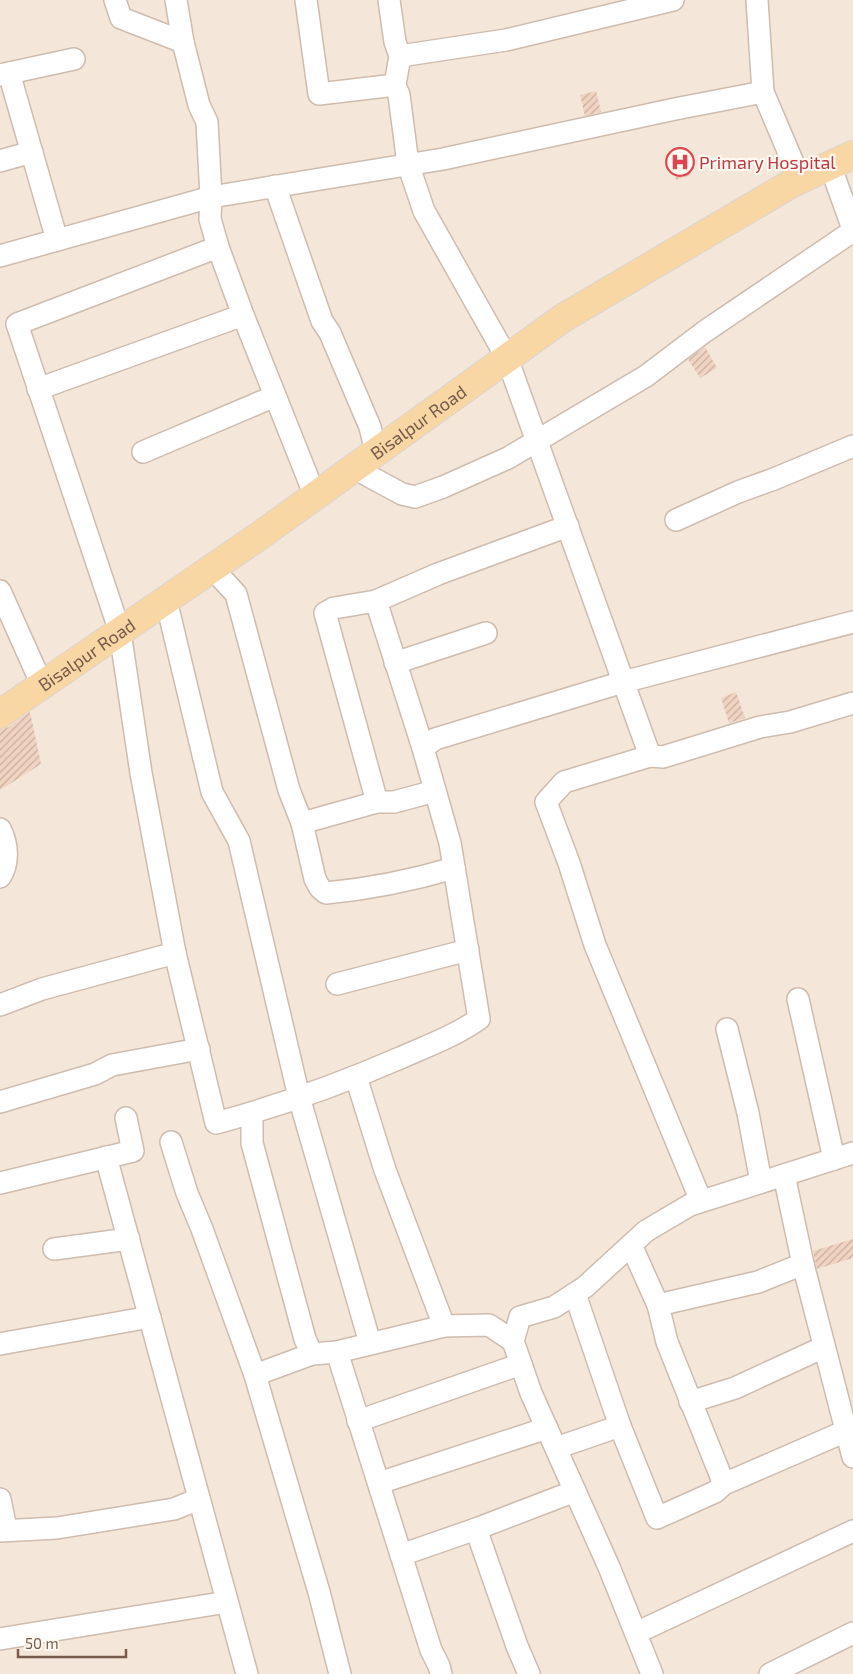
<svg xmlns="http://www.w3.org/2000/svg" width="853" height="1674" font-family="'Exo 2',sans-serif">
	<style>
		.residential { fill: #f4e6d8 }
		.building { fill: url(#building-hatch) }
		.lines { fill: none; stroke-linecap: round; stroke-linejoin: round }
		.minor-casing { stroke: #cebcaf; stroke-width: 24 }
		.major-casing { stroke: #dcd4d1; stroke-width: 30 }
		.minor { stroke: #fff; stroke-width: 21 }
		.major { stroke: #f8d7a5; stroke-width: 28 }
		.labels { text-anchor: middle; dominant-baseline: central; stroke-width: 4.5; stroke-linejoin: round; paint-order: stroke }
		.health-label { font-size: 18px; fill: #be3a42; stroke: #fff9f1; text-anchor: start }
		.street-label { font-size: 18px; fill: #775b4d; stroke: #fff9f1 }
	</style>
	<defs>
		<pattern id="building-hatch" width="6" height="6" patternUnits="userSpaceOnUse" patternTransform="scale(1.25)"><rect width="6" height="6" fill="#f1d3c2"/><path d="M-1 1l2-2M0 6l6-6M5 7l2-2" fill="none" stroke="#c8aea0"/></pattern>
	</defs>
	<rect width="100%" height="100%" fill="#fcf5ea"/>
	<rect class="residential" x="0" y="0" width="853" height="1674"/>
	<g class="building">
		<path d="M 596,91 L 601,112 L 585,116 L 580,95 Z"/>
		<path d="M 684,150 L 691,175 L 676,180 L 669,154 Z"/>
		<path d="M 705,347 L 717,368 L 700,378 L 688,359 Z"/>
		<path d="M 736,692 L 745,718 L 729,723 L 721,698 Z"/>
		<path d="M 30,712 L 41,764 L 0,790 L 0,729 L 9,727 Z"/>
		<path d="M 853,1239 L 853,1258 L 817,1269 L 813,1251 Z"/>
	</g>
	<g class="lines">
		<defs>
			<g id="minor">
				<path d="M 115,0 L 121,18 L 183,42"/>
				<path d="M 176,0 L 183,42 L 199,105 L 207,122 L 211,197 L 210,219 L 218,247 L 243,315 L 315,496"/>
				<path d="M 306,0 L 319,94 L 395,85"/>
				<path d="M 389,0 L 395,42 L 400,56 L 395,85 L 399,95 L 408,164 L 424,211 L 507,358 L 650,756"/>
				<path d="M 757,0 L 763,92 L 800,179"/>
				<path d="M 400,56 L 506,40 L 673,0"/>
				<path d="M 9,73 L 57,240"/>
				<path d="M 0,75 L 74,59"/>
				<path d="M 0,161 L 32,152"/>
				<path d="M 830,165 L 853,229"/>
				<path d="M 275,186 L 322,321 L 330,333 L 370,427 L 376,452"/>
				<path d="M 218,247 L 17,324 L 120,632 L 141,773 L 175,953 L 216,1123 C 279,1106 340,1084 400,1058 C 427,1046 455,1036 479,1019 L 450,843 L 423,748 L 376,601"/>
				<path d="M 0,256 L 211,197 L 443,159 L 675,109 L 763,92"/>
				<path d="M 38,389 L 243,315"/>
				<path d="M 143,452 L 275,396"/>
				<path d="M 354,468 L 402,494 L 415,497 L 443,487 L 508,458 L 646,376 L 704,332 L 853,231"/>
				<path d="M 676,520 L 738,492 L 774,479 L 853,446"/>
				<path d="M 212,568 L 236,594 L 289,790 L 302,823 L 315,879 L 320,888 L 326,893 C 369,889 413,880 454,868"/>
				<path d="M 0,591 L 42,685"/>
				<path d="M 166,600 L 212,792 L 239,841 L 299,1097 L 370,1343"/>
				<path d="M 395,663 L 486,633"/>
				<path d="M 423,748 L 435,739 L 623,682 L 853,622"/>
				<path d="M 377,802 L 325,613 L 334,608 L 376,601 L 438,574 L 568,526"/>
				<path d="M 302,823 L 377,802 L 394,802 L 435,791"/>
				<path d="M 0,829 C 8,844 9,864 0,877"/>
				<path d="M 337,984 L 468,950"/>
				<path d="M 798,999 L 834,1159"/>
				<path d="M 0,1005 L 42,989 L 175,953"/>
				<path d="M 727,1029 L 748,1113 L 761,1182"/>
				<path d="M 356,1077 L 385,1170 L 444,1326"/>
				<path d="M 0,1102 L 95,1074 L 112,1065 L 199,1049"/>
				<path d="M 252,1113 L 252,1143 L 305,1339 L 312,1354"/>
				<path d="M 171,1142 L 187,1193 L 202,1229 L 255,1375 L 319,1592 L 340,1674"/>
				<path d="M 106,1157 L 247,1674"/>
				<path d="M 784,1175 L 803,1264 L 853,1457"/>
				<path d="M 0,1183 L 133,1151 L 126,1118"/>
				<path d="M 701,1201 L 595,945 L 569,863 L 546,802 L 564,782 L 650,756 L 663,757 L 760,727 L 790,722 L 853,703"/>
				<path d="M 631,1245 L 658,1305 L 667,1342 L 724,1484"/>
				<path d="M 54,1249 L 129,1239"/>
				<path d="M 575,1294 L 620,1426 L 657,1518 L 715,1492 L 724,1484 L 846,1431"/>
				<path d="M 658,1305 L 758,1282 L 803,1264"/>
				<path d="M 0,1344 L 150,1317"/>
				<path d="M 337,1352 L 431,1650 L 439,1666 L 441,1674"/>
				<path d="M 255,1375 L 312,1354 L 337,1352 L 444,1326 L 489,1325 L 513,1341"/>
				<path d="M 690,1402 L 735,1388 L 824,1347"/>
				<path d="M 358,1421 L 521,1364"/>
				<path d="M 556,1448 L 620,1426"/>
				<path d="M 379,1483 L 547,1428"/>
				<path d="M 0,1499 L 6,1529"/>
				<path d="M 476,1529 L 517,1646 L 529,1674"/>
				<path d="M 0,1531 L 57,1528 L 174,1509 L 199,1499"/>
				<path d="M 401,1555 L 476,1529 L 575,1491"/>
				<path d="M 636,1633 L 853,1531"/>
				<path d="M 0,1639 L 227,1602"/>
				<path d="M 652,1674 L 609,1567 L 531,1393 L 513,1341 L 520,1317 L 554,1307 L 585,1287 L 646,1231 L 690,1205 L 853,1153"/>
				<path d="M 770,1674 L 853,1633"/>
			</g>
			<g id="major">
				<path id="s1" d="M 0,714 L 262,534 L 563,318 L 794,182 L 853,155"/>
			</g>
		</defs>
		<use href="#minor" class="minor-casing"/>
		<use href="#major" class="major-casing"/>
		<use href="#minor" class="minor"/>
		<use href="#major" class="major"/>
	</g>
	<defs>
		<symbol id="hospital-ring" viewBox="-11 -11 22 22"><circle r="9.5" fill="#fff9f1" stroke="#e0444e" stroke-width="1.5"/><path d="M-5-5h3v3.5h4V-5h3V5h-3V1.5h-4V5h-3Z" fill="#e0444e"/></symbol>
	</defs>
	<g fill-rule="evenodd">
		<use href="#hospital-ring" x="664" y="146" width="32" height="32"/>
	</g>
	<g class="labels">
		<g class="health-label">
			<text x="699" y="162">Primary Hospital</text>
		</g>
		<g class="street-label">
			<text stroke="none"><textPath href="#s1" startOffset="510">Bisalpur Road</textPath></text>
			<text stroke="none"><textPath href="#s1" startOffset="105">Bisalpur Road</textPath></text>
		</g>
	</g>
	<path d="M18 1649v8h108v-8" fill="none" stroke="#775b4d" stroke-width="2.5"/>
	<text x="25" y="1649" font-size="15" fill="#775b4d" stroke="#fff9f1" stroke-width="4" paint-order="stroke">50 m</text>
</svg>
